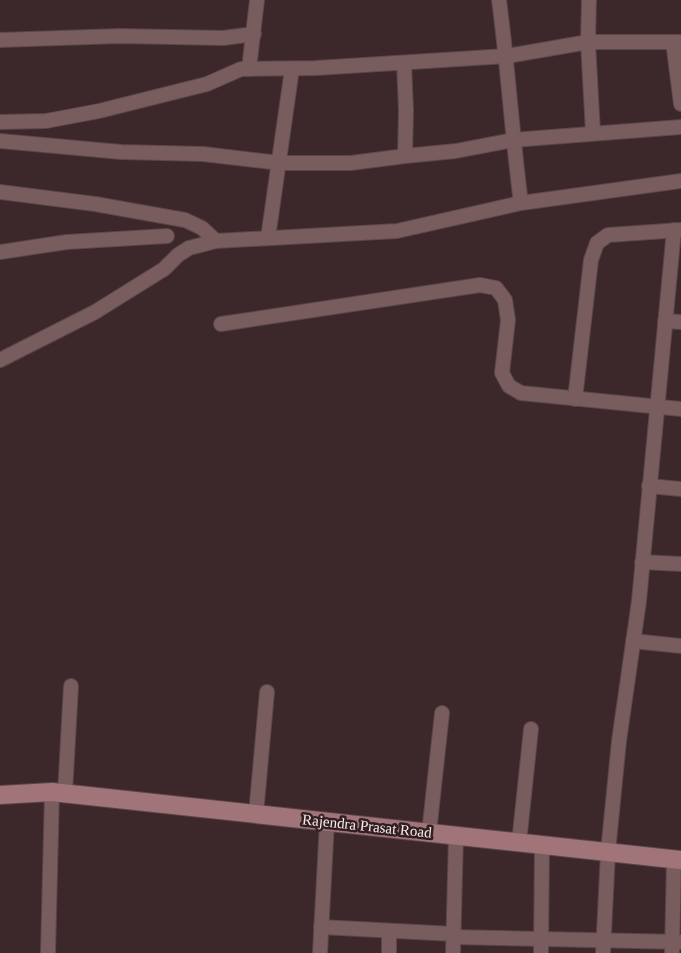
<svg xmlns="http://www.w3.org/2000/svg" width="681" height="953" font-family="'Times New Roman',serif">
	<style>
		.lines { fill: none; stroke-linecap: round; stroke-linejoin: round }
		.street-casing { stroke: #5a4749; stroke-width: 16 }
		.secondary-casing { stroke: #5a4749; stroke-width: 20 }
		.street { stroke: #785c5e; stroke-width: 14 }
		.secondary { stroke: #a07478; stroke-width: 18 }
		.labels { text-anchor: middle; dominant-baseline: central; stroke-width: 5; stroke-linejoin: round; paint-order: stroke }
		.street-label { font-size: 15px; fill: #f8eaeb; stroke: #321f21 }
	</style>
	<rect width="100%" height="100%" fill="#3c282a"/>
	<g class="lines">
		<defs>
			<g id="street">
				<path d="M 499,0 C 508,67 512,135 521,203"/>
				<path d="M 589,0 L 588,42 L 593,133"/>
				<path d="M 0,40 L 120,36 L 223,38 L 254,34"/>
				<path d="M 673,42 L 681,104"/>
				<path d="M 404,63 L 406,110 L 405,156 L 456,151 L 513,140 L 681,127"/>
				<path d="M 249,69 L 257,0"/>
				<path d="M 0,122 L 46,121 L 99,111 L 207,84 L 241,69 L 316,68 L 475,58 L 507,56 L 588,42 L 681,42"/>
				<path d="M 0,141 L 121,152 L 203,154 L 280,163 L 351,163 L 405,156"/>
				<path d="M 0,192 L 95,204 L 185,220 L 202,228 L 216,241"/>
				<path d="M 268,238 L 292,69"/>
				<path d="M 0,252 L 67,242 L 167,236"/>
				<path d="M 665,321 L 681,322"/>
				<path d="M 221,324 L 480,285 L 496,288 L 505,300 L 508,320 L 502,373 L 509,386 L 521,393 L 681,409"/>
				<path d="M 0,360 L 95,312 L 164,269 L 178,255 L 189,248 L 216,241 L 397,231 L 521,203 L 681,181"/>
				<path d="M 575,399 L 591,260 L 597,243 L 608,235 L 681,230"/>
				<path d="M 649,486 L 681,489"/>
				<path d="M 642,562 L 681,564"/>
				<path d="M 633,641 L 681,646"/>
				<path d="M 65,793 L 71,686"/>
				<path d="M 256,814 L 267,692"/>
				<path d="M 429,833 L 442,713"/>
				<path d="M 519,843 L 531,729"/>
				<path d="M 321,927 L 454,934"/>
				<path d="M 454,937 L 681,942"/>
				<path d="M 48,953 L 52,792"/>
				<path d="M 320,953 L 327,822"/>
				<path d="M 389,953 L 389,932"/>
				<path d="M 453,953 L 456,836"/>
				<path d="M 541,953 L 542,845"/>
				<path d="M 603,953 L 608,852 L 619,741 L 639,601 L 674,230"/>
				<path d="M 672,953 L 674,860"/>
			</g>
			<path id="secondary" d="M 0,795 L 52,792 L 681,860"/>
		</defs>
		<use href="#street" class="street-casing"/>
		<use href="#secondary" class="secondary-casing"/>
		<use href="#street" class="street"/>
		<use href="#secondary" class="secondary"/>
	</g>
	<g class="labels">
		<g class="street-label">
			<text transform="translate(367 826) rotate(6)">Rajendra Prasat Road</text>
		</g>
	</g>
</svg>
